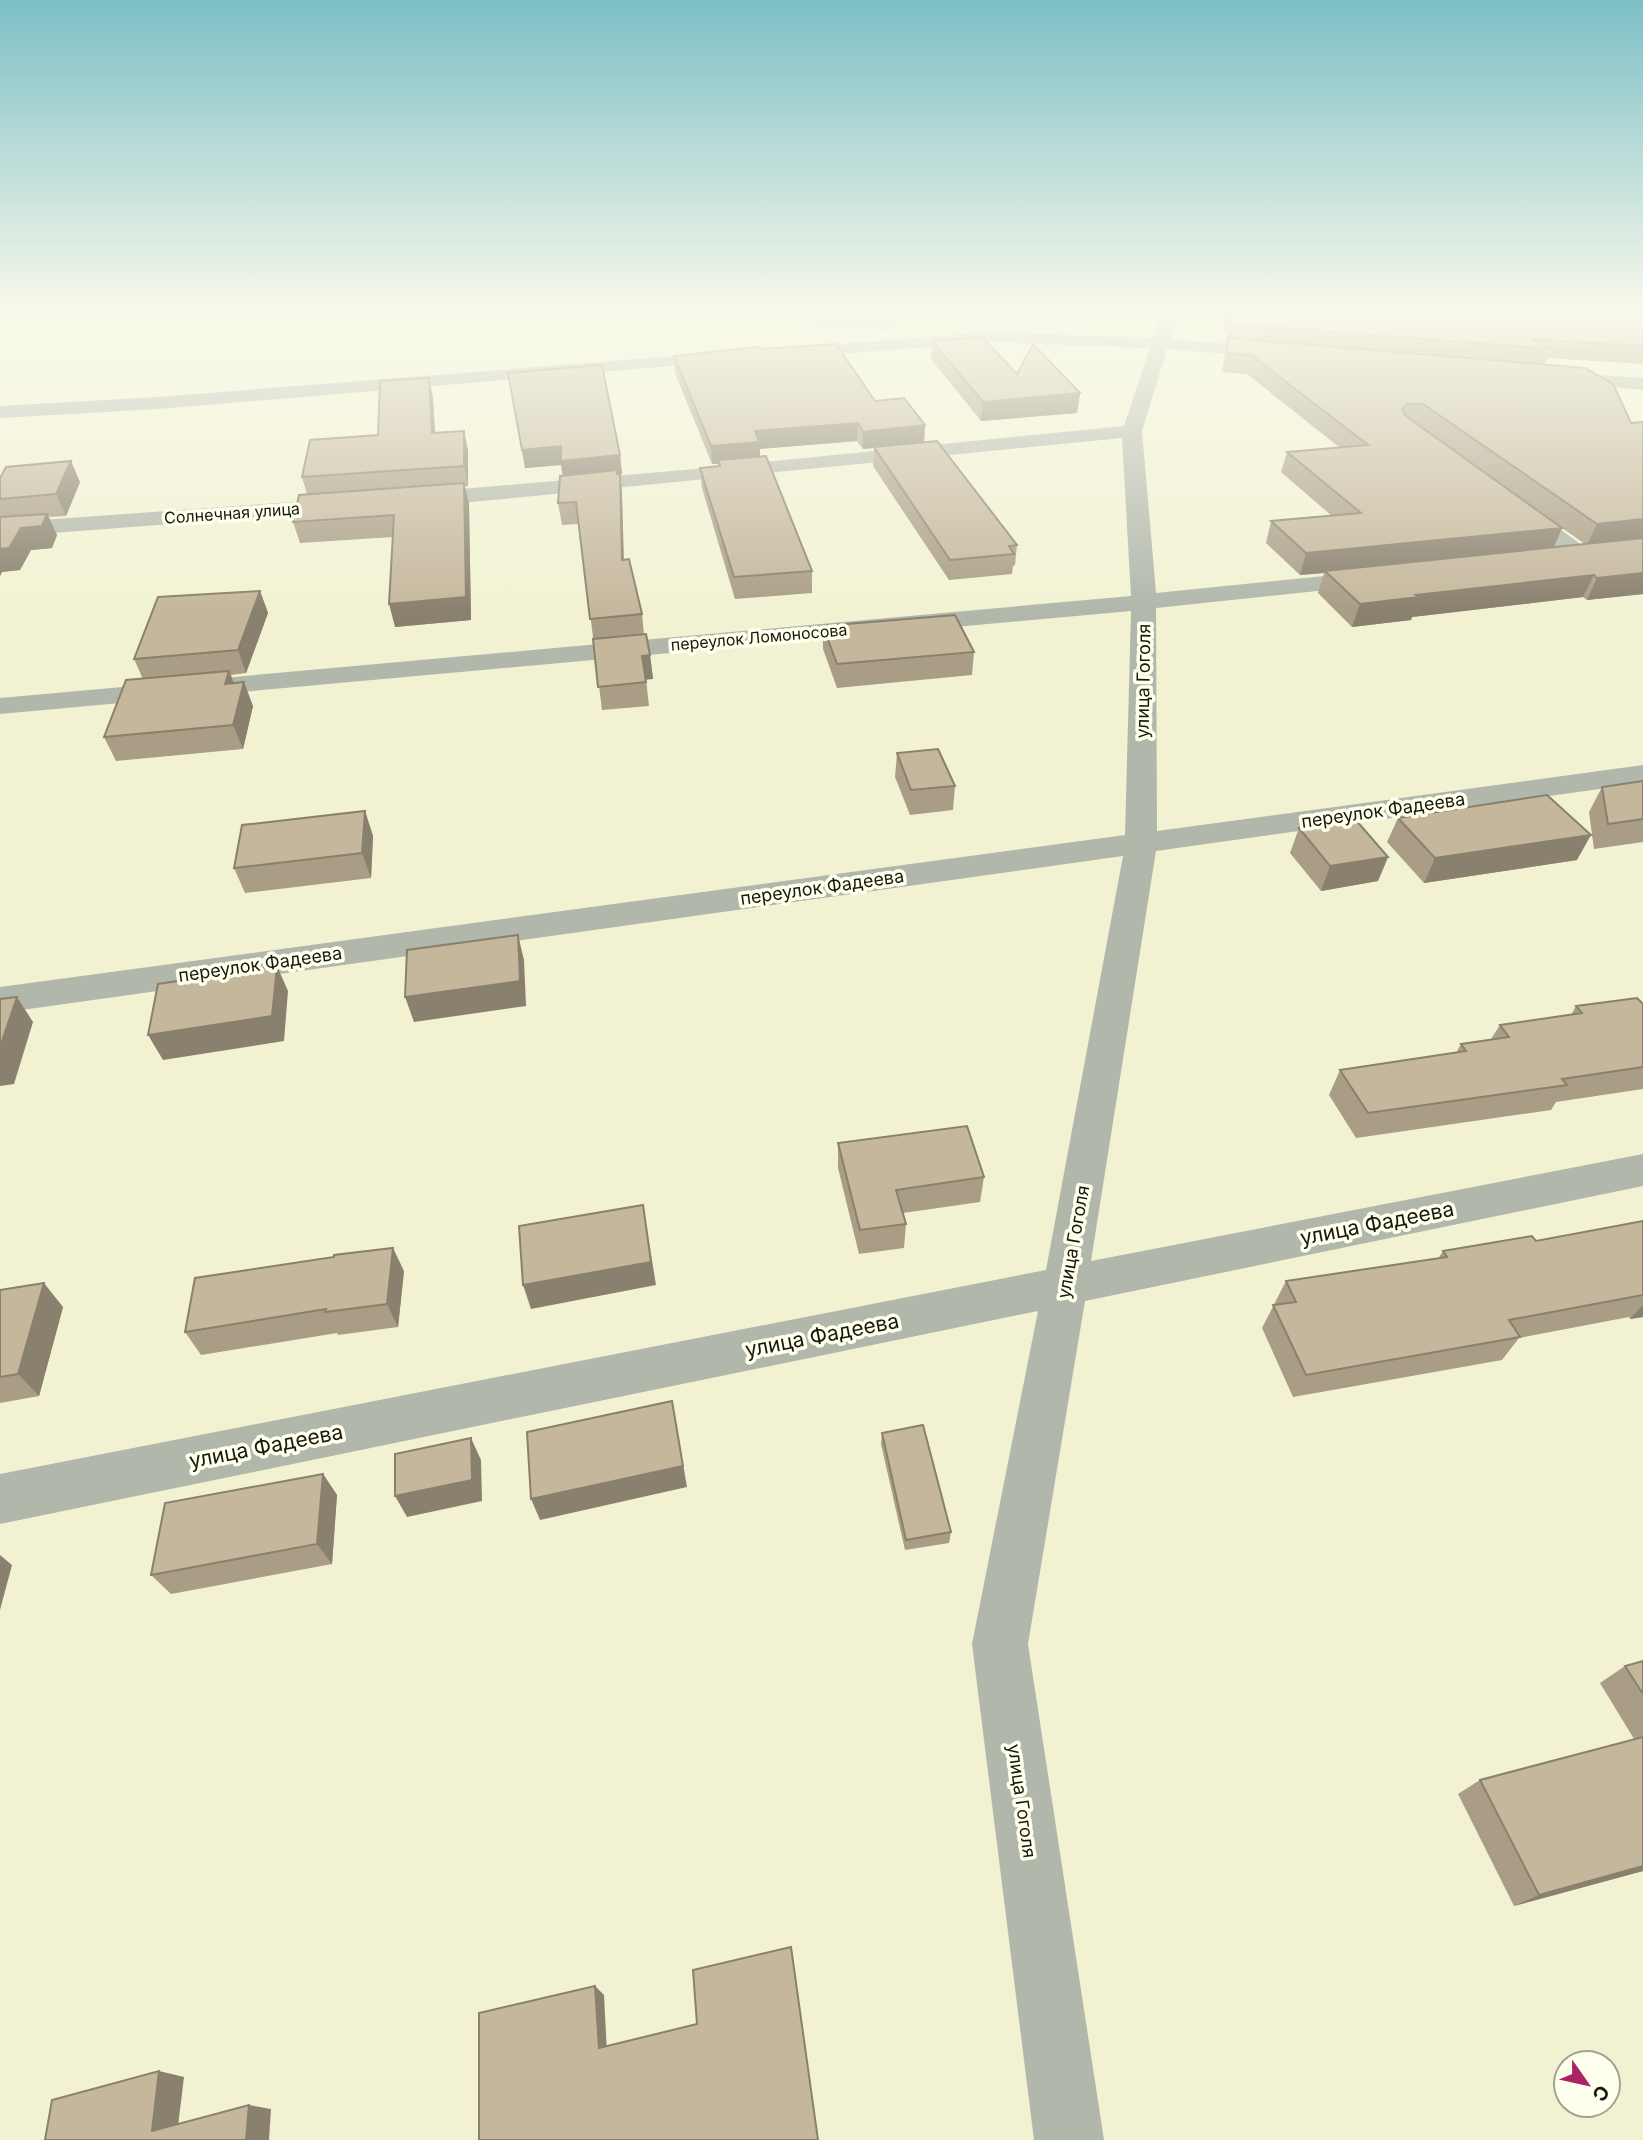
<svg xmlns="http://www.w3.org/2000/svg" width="1643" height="2140" font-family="Inter,sans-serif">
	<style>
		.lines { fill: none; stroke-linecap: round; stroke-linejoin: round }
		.minor { fill: #b1b7ab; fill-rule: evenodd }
		.wall { fill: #a99d86; fill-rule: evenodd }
		.shaded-wall { fill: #89806d }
		.building { fill: #c4b79c; stroke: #89806d; stroke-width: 2 }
		.labels { text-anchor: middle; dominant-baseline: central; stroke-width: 7; stroke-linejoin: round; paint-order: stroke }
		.far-street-label { font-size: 16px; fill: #18180d; stroke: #feffec }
		.street-label { font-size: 18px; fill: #18180d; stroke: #feffec }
		.near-street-label { font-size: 21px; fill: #18180d; stroke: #feffec }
	</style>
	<rect width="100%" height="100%" fill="#f2f2d3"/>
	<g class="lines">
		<g class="minor">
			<path d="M 780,312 L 890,320 L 898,325 L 890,330 L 814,324 L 782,315 Z"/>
			<path d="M 1162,312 L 1178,312 L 1170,339 L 1278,348 L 1287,353 L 1278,358 L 1167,349 L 1142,431 L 1156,593 L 1374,571 L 1383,573 L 1386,578 L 1383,583 L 1374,585 L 1156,608 L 1157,831 L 1643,765 L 1643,783 L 1156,851 L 1091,1261 L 1643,1154 L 1643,1186 L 1085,1301 L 1028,1644 L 1104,2140 L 1034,2140 L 972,1644 L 1038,1311 L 0,1524 L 0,1474 L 1046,1270 L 1123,856 L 0,1013 L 0,987 L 1125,835 L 1131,611 L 0,714 L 0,698 L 1131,596 L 1122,438 L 504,499 L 414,507 L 406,505 L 403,500 L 406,495 L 414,493 L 684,470 L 1124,426 L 1150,348 L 991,342 L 787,358 L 778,353 L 787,348 L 991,332 L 1153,338 Z"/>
			<path d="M 727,352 L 736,357 L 733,361 L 157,409 L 0,418 L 0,406 L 157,397 Z"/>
			<path d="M 1554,372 L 1643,378 L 1643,390 L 1548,381 L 1545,377 Z"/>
			<path d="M 347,498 L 355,500 L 358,505 L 355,510 L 0,537 L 0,523 Z"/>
			<path d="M 1515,500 L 1523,502 L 1590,551 L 1594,556 L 1590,561 L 1574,561 L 1507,512 L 1504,507 L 1507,502 Z"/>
		</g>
	</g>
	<g class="wall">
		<path d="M 1224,312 L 1643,312 L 1643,364 L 1547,358 L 1545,365 L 1643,594 L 1587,600 L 1583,597 L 1412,617 L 1411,620 L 1352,627 L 1318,593 L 1324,573 L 1300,575 L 1266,543 L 1271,521 L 1332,516 L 1281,472 L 1287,452 L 1339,447 L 1247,374 L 1222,372 L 1227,341 L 1226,341 L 1228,331 L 1222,331 ZM 1562,528 L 1585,544 L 1554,547 Z"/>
		<path d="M 932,341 L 1017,374 L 1080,393 L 1077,413 L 981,421 L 931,359 Z"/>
		<path d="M 760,349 L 875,401 L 925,425 L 924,442 L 1017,545 L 1015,565 L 1013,566 L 1012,574 L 949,580 L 873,466 L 874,448 L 863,449 L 857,441 L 760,449 L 760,456 L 812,571 L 812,593 L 735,599 L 702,488 L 700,468 L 718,466 L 718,464 L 712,464 L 675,373 L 674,356 Z"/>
		<path d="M 508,373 L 620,455 L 622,474 L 620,474 L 622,495 L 624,559 L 642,614 L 644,635 L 650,655 L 653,679 L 646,679 L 649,706 L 602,710 L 579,524 L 562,525 L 558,503 L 563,475 L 561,465 L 525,468 Z"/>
		<path d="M 433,397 L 435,433 L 464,431 L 468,451 L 468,486 L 465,487 L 469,504 L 471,620 L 395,627 L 393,537 L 300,543 L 293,522 L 307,494 L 302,477 L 378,435 Z"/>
		<path d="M 0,478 L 80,482 L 66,516 L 49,517 L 57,535 L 52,548 L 31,550 L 20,570 L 2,572 L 0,576 Z"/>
		<path d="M 260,591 L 268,613 L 246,673 L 231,675 L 234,683 L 253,706 L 243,749 L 116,761 L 104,737 L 143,679 L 134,659 Z"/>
		<path d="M 823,626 L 974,652 L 972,675 L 837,688 L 823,649 Z"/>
		<path d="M 897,753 L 955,786 L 953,810 L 910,815 L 895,777 Z"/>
		<path d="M 1643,781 L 1643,842 L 1594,849 L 1589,812 L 1602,787 Z"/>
		<path d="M 365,811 L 373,836 L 371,878 L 245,893 L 234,868 Z"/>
		<path d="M 1398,818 L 1577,860 L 1424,883 L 1387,842 Z"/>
		<path d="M 1299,828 L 1388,857 L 1378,881 L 1321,891 L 1290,853 Z"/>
		<path d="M 1643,1004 L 1643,1089 L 1556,1102 L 1551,1110 L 1356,1138 L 1329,1095 L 1340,1070 L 1456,1053 L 1461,1044 L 1491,1039 L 1500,1025 L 1571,1015 L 1576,1006 Z"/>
		<path d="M 838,1143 L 984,1177 L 980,1202 L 903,1213 L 906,1224 L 904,1248 L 859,1254 L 838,1168 Z"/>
		<path d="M 1643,1221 L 1643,1317 L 1630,1319 L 1629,1317 L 1519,1338 L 1502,1360 L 1293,1397 L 1262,1328 L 1286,1281 L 1438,1259 L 1443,1251 L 1536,1241 Z"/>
		<path d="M 404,1271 L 398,1327 L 338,1335 L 337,1333 L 201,1355 L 185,1332 Z"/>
		<path d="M 0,1290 L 63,1307 L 39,1396 L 0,1403 Z"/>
		<path d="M 882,1433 L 951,1532 L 949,1543 L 905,1550 L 881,1444 Z"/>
		<path d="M 323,1474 L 337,1495 L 332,1564 L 171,1594 L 151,1575 Z"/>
		<path d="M 1643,1661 L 1643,1871 L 1514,1906 L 1458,1794 L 1480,1780 L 1634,1739 L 1600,1683 L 1625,1666 Z"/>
	</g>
	<g class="shaded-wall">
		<path d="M 429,378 L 433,397 L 436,453 L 432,433 Z"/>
		<path d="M 1080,393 L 1077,413 L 981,421 L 983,402 Z"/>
		<path d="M 858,423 L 857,441 L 760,449 L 760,460 L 718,460 L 718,464 L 712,464 L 711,446 L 755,431 Z"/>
		<path d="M 925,425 L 924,443 L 863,449 L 863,432 Z"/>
		<path d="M 464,431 L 468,451 L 468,486 L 464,466 Z"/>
		<path d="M 561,446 L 620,455 L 622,474 L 620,474 L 622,495 L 624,582 L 563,479 L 561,465 L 525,468 L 522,450 Z"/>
		<path d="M 71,461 L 80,482 L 66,516 L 56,494 Z"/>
		<path d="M 464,483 L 469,504 L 471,620 L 395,627 L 389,604 Z"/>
		<path d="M 47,514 L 57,535 L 52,548 L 31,550 L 20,570 L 2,572 L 0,576 L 0,549 L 21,528 Z"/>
		<path d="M 1643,519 L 1643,539 L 1587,545 L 1597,524 Z"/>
		<path d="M 1562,528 L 1553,549 L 1325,571 L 1324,573 L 1300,575 L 1306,553 Z"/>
		<path d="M 1643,573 L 1643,594 L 1587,600 L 1597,578 Z"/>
		<path d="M 1594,575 L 1583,597 L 1412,617 L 1411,620 L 1352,627 L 1360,604 L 1416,595 Z"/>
		<path d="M 260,591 L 268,613 L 246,673 L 238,650 Z"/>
		<path d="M 650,655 L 653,679 L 644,680 L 642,656 Z"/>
		<path d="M 229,671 L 238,695 L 225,684 Z"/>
		<path d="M 244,682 L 253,706 L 243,749 L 233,725 Z"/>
		<path d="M 365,811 L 373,836 L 371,878 L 362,853 Z"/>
		<path d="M 1591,835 L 1577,860 L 1424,883 L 1435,858 Z"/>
		<path d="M 1388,857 L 1378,881 L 1321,891 L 1330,866 Z"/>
		<path d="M 518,935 L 524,960 L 526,1006 L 414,1022 L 405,997 Z"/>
		<path d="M 277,966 L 288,991 L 284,1041 L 163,1060 L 148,1035 Z"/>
		<path d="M 17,997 L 33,1022 L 14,1084 L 0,1086 L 0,1047 Z"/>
		<path d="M 643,1205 L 656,1285 L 531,1309 L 523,1285 Z"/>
		<path d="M 393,1248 L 404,1271 L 398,1327 L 387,1304 Z"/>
		<path d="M 44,1283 L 63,1307 L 39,1396 L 18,1374 Z"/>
		<path d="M 1643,1305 L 1643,1317 L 1630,1319 Z"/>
		<path d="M 676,1423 L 687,1487 L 540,1520 L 531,1499 Z"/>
		<path d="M 471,1438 L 481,1460 L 482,1501 L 407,1517 L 395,1496 Z"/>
		<path d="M 323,1474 L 337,1495 L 332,1564 L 317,1544 Z"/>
		<path d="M 0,1555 L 12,1565 L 0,1610 Z"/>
		<path d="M 1643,1866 L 1643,1871 L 1514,1906 L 1539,1895 Z"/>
		<path d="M 595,1986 L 604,1995 L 607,2054 L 599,2048 Z"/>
		<path d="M 159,2071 L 184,2077 L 177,2134 L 152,2131 Z"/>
		<path d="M 249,2105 L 271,2109 L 269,2140 L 246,2140 Z"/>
	</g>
	<g class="building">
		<path d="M 1225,312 L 1643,312 L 1643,346 L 1532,339 L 1551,349 L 1230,324 L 1231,314 L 1225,313 Z"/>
		<path d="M 982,337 L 1017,374 L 1033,344 L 1080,393 L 983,402 L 932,341 Z"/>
		<path d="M 1228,338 L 1585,368 L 1613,384 L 1631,423 L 1643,422 L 1643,519 L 1597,524 L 1423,404 L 1407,404 L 1402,410 L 1406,416 L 1562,528 L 1306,553 L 1271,521 L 1361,513 L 1287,452 L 1368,445 L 1251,355 L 1226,353 Z"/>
		<path d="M 836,344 L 875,401 L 904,398 L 925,425 L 863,432 L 858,423 L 755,431 L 759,442 L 711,446 L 674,356 L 759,347 L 760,349 Z"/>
		<path d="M 602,365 L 620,455 L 561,461 L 561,446 L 522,450 L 508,373 Z"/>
		<path d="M 429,378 L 432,433 L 464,431 L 464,466 L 302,477 L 310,440 L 378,435 L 380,381 Z"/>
		<path d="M 937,441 L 1017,545 L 1009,546 L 1014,554 L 950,560 L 874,447 Z"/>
		<path d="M 766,456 L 812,571 L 734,577 L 700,468 L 720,466 L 718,460 Z"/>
		<path d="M 71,461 L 56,494 L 0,499 L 0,478 L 6,467 Z"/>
		<path d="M 617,470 L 617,474 L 620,474 L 622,560 L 629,559 L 642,614 L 590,619 L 576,502 L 558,503 L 560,476 Z"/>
		<path d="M 464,483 L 466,597 L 389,604 L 394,515 L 293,522 L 299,495 Z"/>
		<path d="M 47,514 L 42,526 L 21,528 L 9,548 L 0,549 L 0,517 Z"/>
		<path d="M 1643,538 L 1643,573 L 1597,578 L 1594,575 L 1416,595 L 1419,597 L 1360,604 L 1325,571 Z"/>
		<path d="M 260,591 L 238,650 L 134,659 L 158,597 Z"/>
		<path d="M 955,615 L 974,652 L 837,664 L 823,626 Z"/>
		<path d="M 646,634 L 650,655 L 642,656 L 646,682 L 598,687 L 593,639 Z"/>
		<path d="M 229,671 L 225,684 L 244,682 L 233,725 L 104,737 L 126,680 Z"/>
		<path d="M 938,749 L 955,786 L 911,790 L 897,753 Z"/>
		<path d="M 1643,781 L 1643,819 L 1608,824 L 1602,787 Z"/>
		<path d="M 1547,795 L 1591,835 L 1435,858 L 1398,818 Z"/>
		<path d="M 365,811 L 362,853 L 234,868 L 242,825 Z"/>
		<path d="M 1355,819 L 1388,857 L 1330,866 L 1299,828 Z"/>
		<path d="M 518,935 L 520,981 L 405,997 L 407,950 Z"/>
		<path d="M 277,966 L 272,1016 L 148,1035 L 158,984 Z"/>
		<path d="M 17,997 L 0,1047 L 0,999 Z"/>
		<path d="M 1637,998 L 1643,1004 L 1643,1067 L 1562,1079 L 1567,1085 L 1368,1113 L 1340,1070 L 1466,1051 L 1461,1044 L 1509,1037 L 1500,1025 L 1582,1013 L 1576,1006 Z"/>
		<path d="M 967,1126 L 984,1177 L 896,1190 L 906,1224 L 860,1230 L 838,1143 Z"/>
		<path d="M 643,1205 L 651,1262 L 523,1285 L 519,1226 Z"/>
		<path d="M 1643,1221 L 1643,1295 L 1509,1320 L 1520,1337 L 1306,1375 L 1273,1305 L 1296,1302 L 1286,1281 L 1447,1257 L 1443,1251 L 1532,1236 L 1536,1241 Z"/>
		<path d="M 393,1248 L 387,1304 L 325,1312 L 326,1309 L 185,1332 L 195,1278 L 334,1257 L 334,1255 Z"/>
		<path d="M 44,1283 L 18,1374 L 0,1377 L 0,1290 Z"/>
		<path d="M 672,1401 L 683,1466 L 531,1499 L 527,1432 Z"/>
		<path d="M 923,1425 L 951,1532 L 906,1540 L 882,1433 Z"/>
		<path d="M 471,1438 L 472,1480 L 395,1496 L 395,1454 Z"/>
		<path d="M 323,1474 L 317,1544 L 151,1575 L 165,1503 Z"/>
		<path d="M 1643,1661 L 1643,1694 L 1625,1666 Z"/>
		<path d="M 1643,1737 L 1643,1866 L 1539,1895 L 1480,1780 Z"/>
		<path d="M 791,1947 L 818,2140 L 479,2140 L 479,2013 L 595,1986 L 599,2048 L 697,2024 L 693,1970 Z"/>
		<path d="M 159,2071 L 152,2131 L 249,2105 L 246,2140 L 45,2140 L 52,2100 Z"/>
	</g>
	<linearGradient id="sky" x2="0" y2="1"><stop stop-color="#7dbfc7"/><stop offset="0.51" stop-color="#f9f9eb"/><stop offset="1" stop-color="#f9f9eb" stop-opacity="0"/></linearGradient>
	<rect width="1643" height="612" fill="url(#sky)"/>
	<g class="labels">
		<g class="far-street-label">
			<text transform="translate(232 513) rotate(-4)">Солнечная улица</text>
			<text transform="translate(759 637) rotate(-5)">переулок Ломоносова</text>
		</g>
		<g class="street-label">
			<text transform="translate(1143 681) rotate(-89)">улица Гоголя</text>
			<text transform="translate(1383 810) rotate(-8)">переулок Фадеева</text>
			<text transform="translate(822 887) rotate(-8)">переулок Фадеева</text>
			<text transform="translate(260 964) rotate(-8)">переулок Фадеева</text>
			<text transform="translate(1073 1242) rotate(-80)">улица Гоголя</text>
			<text transform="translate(1022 1801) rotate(82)">улица Гоголя</text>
		</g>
		<g class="near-street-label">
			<text transform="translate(1377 1223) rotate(-11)">улица Фадеева</text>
			<text transform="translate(822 1335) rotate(-11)">улица Фадеева</text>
			<text transform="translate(266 1446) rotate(-11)">улица Фадеева</text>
		</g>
	</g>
	<g transform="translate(1587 2084) rotate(124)"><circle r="33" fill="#feffec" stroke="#a2a393" stroke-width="2"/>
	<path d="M0-5L12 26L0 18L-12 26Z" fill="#ab2266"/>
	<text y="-10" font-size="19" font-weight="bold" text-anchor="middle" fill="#18180d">С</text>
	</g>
</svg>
